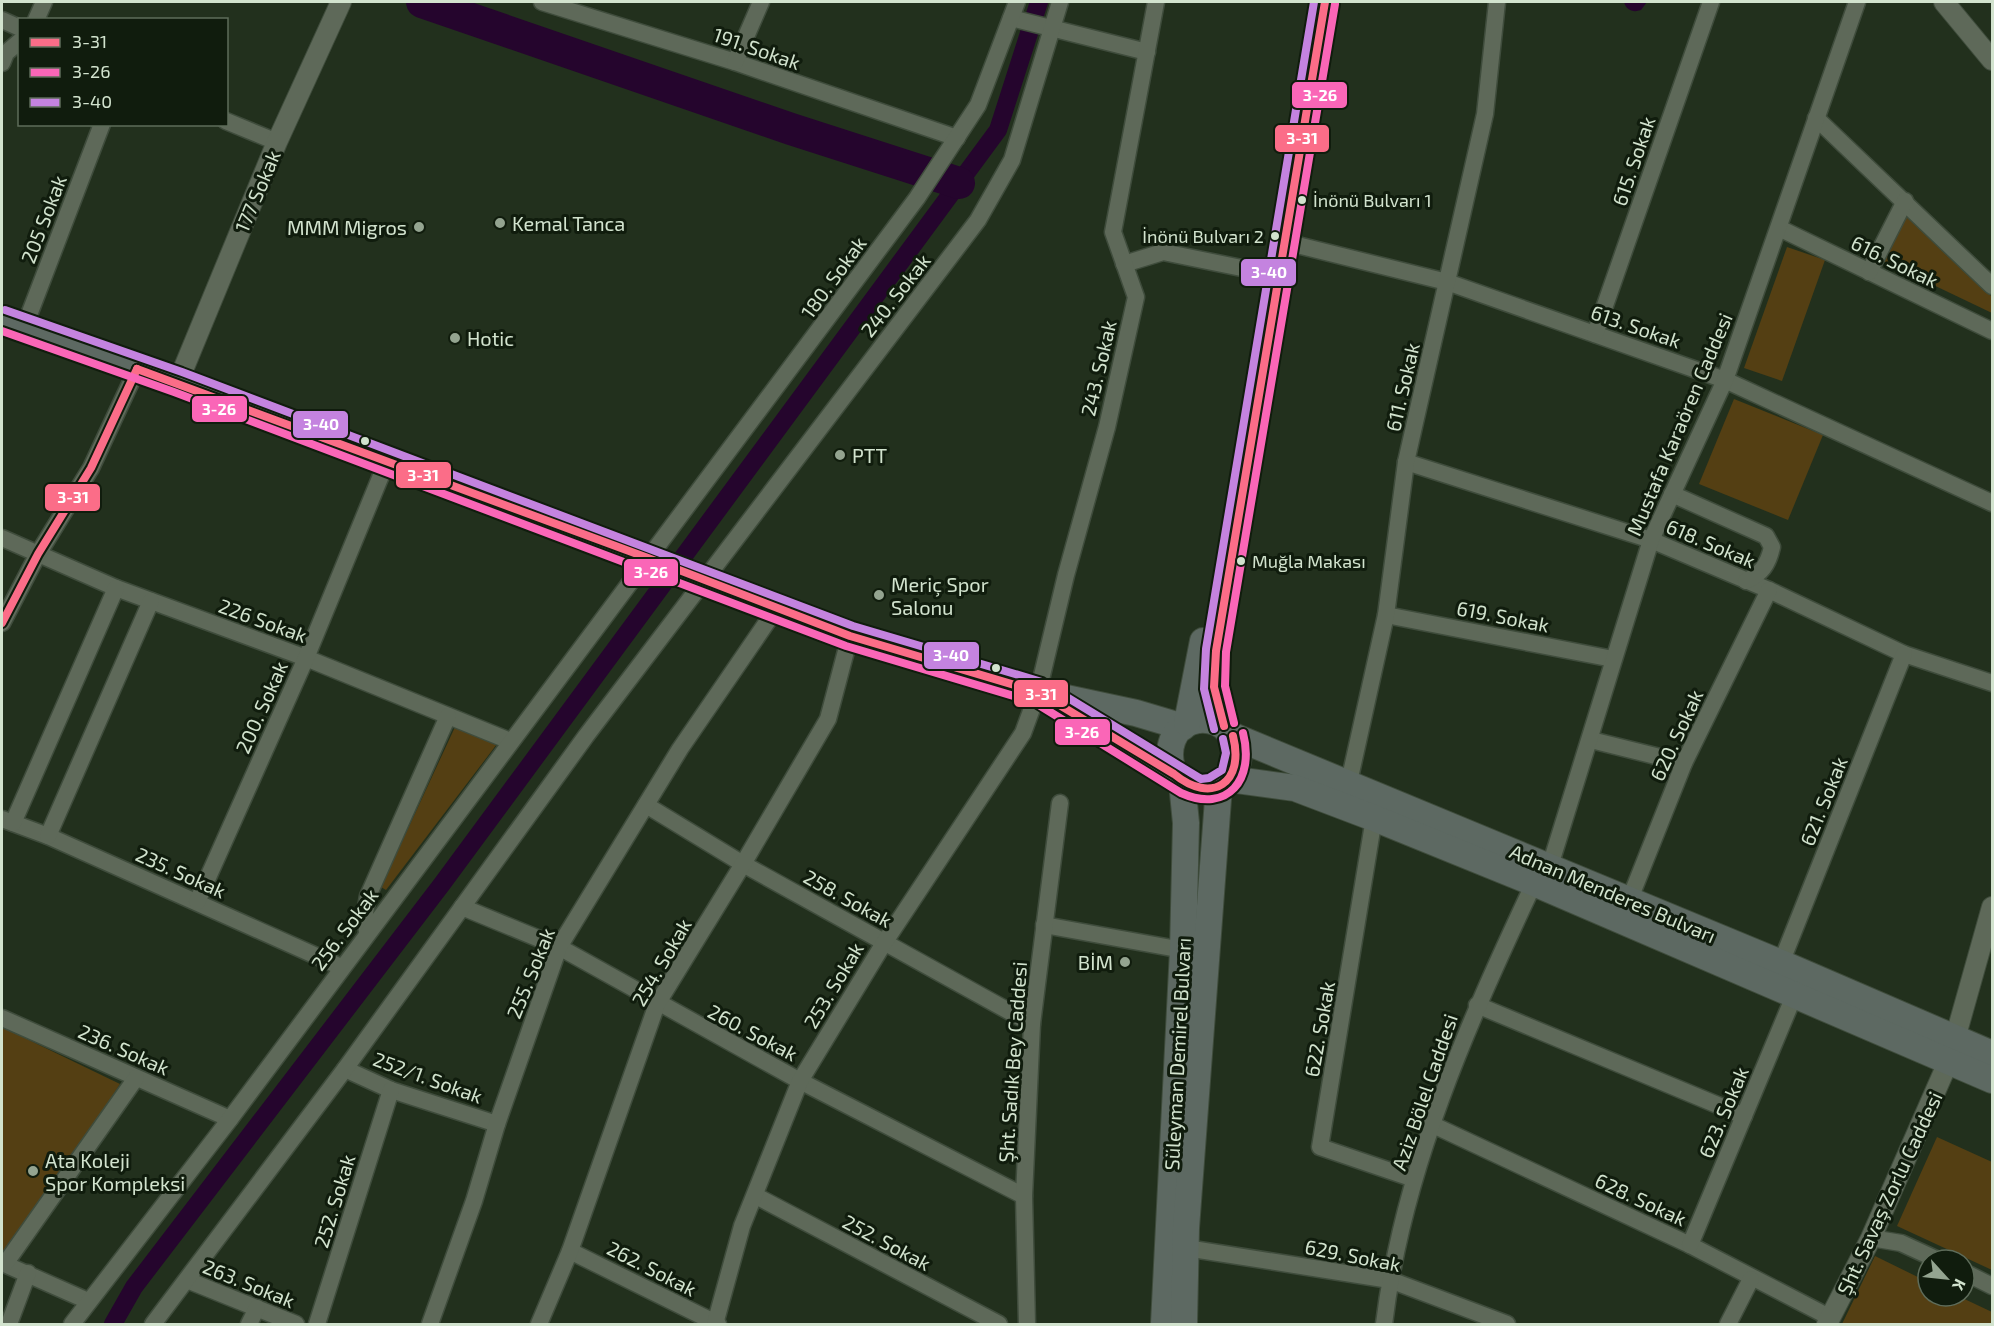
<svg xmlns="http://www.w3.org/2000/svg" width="1994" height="1326" font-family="'Exo 2',sans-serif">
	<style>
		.green { fill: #543f13 }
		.water { fill: #25052d }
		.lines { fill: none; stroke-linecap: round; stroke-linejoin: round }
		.canal { stroke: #25052d; stroke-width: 18 }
		.river { stroke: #25052d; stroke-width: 32 }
		.minor-casing { stroke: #3f4c3c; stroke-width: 19 }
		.tertiary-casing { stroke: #3f4c3c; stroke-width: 22 }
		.primary-casing { stroke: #3f4c3c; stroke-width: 28 }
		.minor { stroke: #5e6959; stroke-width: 16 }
		.tertiary { stroke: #5e6959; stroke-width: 20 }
		.primary { stroke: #5d6962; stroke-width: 26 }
		.bus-1-casing { stroke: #101c0d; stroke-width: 12 }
		.bus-2-casing { stroke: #101c0d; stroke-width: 12 }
		.bus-3-casing { stroke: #101c0d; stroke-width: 12 }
		.bus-1 { stroke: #fb6d88; stroke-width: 8 }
		.bus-2 { stroke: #fa66b7; stroke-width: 8 }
		.bus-3 { stroke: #c483df; stroke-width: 8 }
		.bus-dot { fill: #d2e3ce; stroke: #101c0d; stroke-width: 2 }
		.poi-dot { fill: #94a490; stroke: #101c0d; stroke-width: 2 }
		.labels { text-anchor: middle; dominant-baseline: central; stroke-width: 6; stroke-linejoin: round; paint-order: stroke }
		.bus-label { font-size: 18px; fill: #d2e3ce; stroke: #101c0d; text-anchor: start }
		.street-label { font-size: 20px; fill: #d2e3ce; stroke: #101c0d }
		.poi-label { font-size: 20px; fill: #d2e3ce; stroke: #101c0d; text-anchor: start }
		.line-badge { stroke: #101c0d; stroke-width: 2 }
		.badge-label { font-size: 16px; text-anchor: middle; font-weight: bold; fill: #fff }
	</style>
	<rect width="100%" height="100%" fill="#22301d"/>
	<g class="green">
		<path d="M 1907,212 L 1992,297 L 1992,313 L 1881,260 Z"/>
		<path d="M 1787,247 L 1825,260 L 1782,381 L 1744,368 Z"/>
		<path d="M 1734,399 L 1823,435 L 1788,520 L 1699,484 Z"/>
		<path d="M 455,727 L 497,744 L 386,890 L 381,887 Z"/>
		<path d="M 2,1027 L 120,1084 L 7,1259 L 2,1257 Z"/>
		<path d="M 1937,1137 L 1992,1162 L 1992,1270 L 1897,1226 Z"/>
		<path d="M 1875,1256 L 1928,1282 L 1928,1296 L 1958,1296 L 1992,1312 L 1992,1324 L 1842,1324 Z"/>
	</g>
	<path class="water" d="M 1624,2 L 1647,2 L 1641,10 C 1633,13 1626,10 1624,2 Z"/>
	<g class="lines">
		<path class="canal" d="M 113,1324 L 134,1287 L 442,884 L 998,130 L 1039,2"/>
		<path class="river" d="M 422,2 L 791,129 L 959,183"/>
		<defs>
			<g id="minor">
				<path d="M 542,2 L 735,62 L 957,138"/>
				<path d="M 1011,18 L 1147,52"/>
				<path d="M 2,20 L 20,28"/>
				<path d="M 36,20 L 44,2"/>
				<path d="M 735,62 L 761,2"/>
				<path d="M 2,63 L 6,53 L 20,41"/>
				<path d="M 1816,118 L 1992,286"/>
				<path d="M 226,121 L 277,142"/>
				<path d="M 1779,228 L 1992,331"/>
				<path d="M 1285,242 L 1447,282 L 1725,380 L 1992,503"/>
				<path d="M 1124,264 L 1163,252 L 1266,273"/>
				<path d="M 1869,272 L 1905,201"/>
				<path d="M 24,328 L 102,124"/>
				<path d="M 1595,334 L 1711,2"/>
				<path d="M 1406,462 L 1651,540 L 1769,590 L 1904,654 L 1992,683"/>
				<path d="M 1672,494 L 1766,536 L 1772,547 C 1768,565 1761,574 1746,581"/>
				<path d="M 2,538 L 116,588 L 306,658 L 510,741"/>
				<path d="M 1386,615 L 1613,659"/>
				<path d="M 2,623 L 38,554 L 91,468 L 137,369"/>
				<path d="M 1591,740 L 1684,763"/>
				<path d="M 1349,782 L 1386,615 L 1406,462 L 1485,114 L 1497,2"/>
				<path d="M 646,805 L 743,864 L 1032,1024"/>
				<path d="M 1374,818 L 1320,1147 L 1414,1179"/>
				<path d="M 2,819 L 48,836 L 341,967"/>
				<path d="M 13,823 L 116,588"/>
				<path d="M 48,836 L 151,601"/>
				<path d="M 1550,866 L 1651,540 L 1725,380 L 1857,2"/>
				<path d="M 1629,901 L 1684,763 L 1769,590"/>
				<path d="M 197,902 L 306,658 L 387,461"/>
				<path d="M 462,907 L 559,947 L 800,1081 L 1024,1196"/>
				<path d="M 1044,925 L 1183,950"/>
				<path d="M 367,932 L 365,913 L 368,896 L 448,716"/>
				<path d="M 1781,963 L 1904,654"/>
				<path d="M 1477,1005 L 1744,1116"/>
				<path d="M 2,1018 L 230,1119"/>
				<path d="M 345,1069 L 391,1090 L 497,1124"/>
				<path d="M 1431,1124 L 1690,1245 L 1831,1318"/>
				<path d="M 756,1196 L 999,1324"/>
				<path d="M 1871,1238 L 1901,1243 L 1938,1260"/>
				<path d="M 1690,1245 L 1794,996"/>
				<path d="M 1186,1248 L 1390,1280 L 1507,1324"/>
				<path d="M 570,1251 L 718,1324"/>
				<path d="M 2,1263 L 88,1301"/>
				<path d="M 5,1264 L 136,1078"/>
				<path d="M 1964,1272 L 1992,1286"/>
				<path d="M 187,1280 L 296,1324"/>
				<path d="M 9,1324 L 28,1273"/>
				<path d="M 72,1324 L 230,1119 L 917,198 L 978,105 L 1017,2"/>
				<path d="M 153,1324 L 345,1069 L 586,736 L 978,220 L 1012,160 L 1060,2"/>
				<path d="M 249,1324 L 257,1308"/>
				<path d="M 317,1324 L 391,1090"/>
				<path d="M 430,1324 L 474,1201 L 497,1124 L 559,947 L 680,749 L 776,609"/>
				<path d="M 539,1324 L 570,1251 L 657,1004 L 743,864 L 828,719 L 850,636"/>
				<path d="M 715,1324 L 742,1226 L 800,1081 L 884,943 L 1023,733 L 1038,692 L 1066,575 L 1107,427 L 1136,297 L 1113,232 L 1156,2"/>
				<path d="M 1027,1324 L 1024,1196 L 1032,1024 L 1060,803"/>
				<path d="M 1384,1324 C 1403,1168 1468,1024 1534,883"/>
				<path d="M 1728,1324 L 1751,1279"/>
			</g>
			<g id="tertiary">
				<path d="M 1944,2 L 1992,60"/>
				<path d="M 178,382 L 277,142 L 341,2"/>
				<path d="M 1827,1324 L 1871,1238 L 1949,1060 L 1992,907"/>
			</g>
			<g id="primary">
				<path d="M 2,320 L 178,382 L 850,636 L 1038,692 L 1136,713 L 1183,727"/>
				<path d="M 1053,702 L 1174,774 C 1210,814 1261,765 1228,731 C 1221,723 1210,719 1199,720 C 1171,724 1165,751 1174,774"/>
				<path d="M 1187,723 L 1203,641"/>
				<path d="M 1224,726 L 1214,687 L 1216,651 L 1325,2"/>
				<path d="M 1233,736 L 1781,963 L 1992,1054"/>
				<path d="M 1229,779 L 1295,788 L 1374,818 L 1534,883 L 1992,1080"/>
				<path d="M 1164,1324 L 1183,950 L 1186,823 L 1182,783"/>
				<path d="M 1184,1324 L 1186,1228 L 1219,786"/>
			</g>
		</defs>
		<use href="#minor" class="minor-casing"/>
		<use href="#tertiary" class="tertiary-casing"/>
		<use href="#primary" class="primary-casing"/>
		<use href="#minor" class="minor"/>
		<use href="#tertiary" class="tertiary"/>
		<use href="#primary" class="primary"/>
		<defs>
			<g id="bus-1">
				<path d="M 137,369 L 648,558 L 850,636 L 1038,692 L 1174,774 C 1212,805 1245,783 1233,736"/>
				<path d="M 2,623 L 38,554 L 91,468 L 137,369"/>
				<path d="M 1224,726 L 1214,687 L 1216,651 L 1325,2"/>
			</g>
			<g id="bus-2">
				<path d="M 2,331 L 174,392 L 846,646 L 1034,702 L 1181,793 C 1228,814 1255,779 1243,733"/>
				<path d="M 1234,723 L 1225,686 L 1226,652 L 1335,4"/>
			</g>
			<g id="bus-3">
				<path d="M 5,310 L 182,372 L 853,626 L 1042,682 L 1201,779 L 1209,778 L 1222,770 L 1226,753 L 1223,739"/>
				<path d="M 1214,729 L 1204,689 L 1206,649 L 1314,2"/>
			</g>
		</defs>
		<use href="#bus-1" class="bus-1-casing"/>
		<use href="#bus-2" class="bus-2-casing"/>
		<use href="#bus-3" class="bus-3-casing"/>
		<use href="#bus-1" class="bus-1"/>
		<use href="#bus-2" class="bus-2"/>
		<use href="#bus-3" class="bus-3"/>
	</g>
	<g class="bus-dot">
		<circle cx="1302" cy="200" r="5"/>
		<circle cx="1275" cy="236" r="5"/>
		<circle cx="365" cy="441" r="5"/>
		<circle cx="1241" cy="561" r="5"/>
		<circle cx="996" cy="668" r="5"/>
	</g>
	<g class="poi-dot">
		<circle cx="500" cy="223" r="6"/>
		<circle cx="419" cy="227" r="6"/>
		<circle cx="455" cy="338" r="6"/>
		<circle cx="840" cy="455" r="6"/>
		<circle cx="879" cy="595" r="6"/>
		<circle cx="1125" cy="962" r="6"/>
		<circle cx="33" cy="1171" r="6"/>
	</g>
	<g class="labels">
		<g class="bus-label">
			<text x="1313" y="200">İnönü Bulvarı 1</text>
			<text x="1264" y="236" text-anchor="end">İnönü Bulvarı 2</text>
			<text x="1252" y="561">Muğla Makası</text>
		</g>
		<g class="street-label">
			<text transform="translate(757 48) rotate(19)">191. Sokak</text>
			<text transform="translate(1633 161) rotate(-71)">615. Sokak</text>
			<text transform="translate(257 191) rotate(-67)">177 Sokak</text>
			<text transform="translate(43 219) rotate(-69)">205 Sokak</text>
			<text transform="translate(1895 261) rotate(26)">616. Sokak</text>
			<text transform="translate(833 277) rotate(-54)">180. Sokak</text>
			<text transform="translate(895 295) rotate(-52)">240. Sokak</text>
			<text transform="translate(1636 326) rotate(19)">613. Sokak</text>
			<text transform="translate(1098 368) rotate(-77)">243. Sokak</text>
			<text transform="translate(1402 387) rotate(-77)">611. Sokak</text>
			<text transform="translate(1679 424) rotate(-67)">Mustafa Karaören Caddesi</text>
			<text transform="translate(1711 543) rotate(23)">618. Sokak</text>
			<text transform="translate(1503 616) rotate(11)">619. Sokak</text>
			<text transform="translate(263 620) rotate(20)">226 Sokak</text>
			<text transform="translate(261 707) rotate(-66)">200. Sokak</text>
			<text transform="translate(1676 735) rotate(-65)">620. Sokak</text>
			<text transform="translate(1823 801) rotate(-68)">621. Sokak</text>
			<text transform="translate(181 872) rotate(24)">235. Sokak</text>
			<text transform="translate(1613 893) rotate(23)">Adnan Menderes Bulvarı</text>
			<text transform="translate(848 898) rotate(29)">258. Sokak</text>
			<text transform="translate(344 929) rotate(-53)">256. Sokak</text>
			<text transform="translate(661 962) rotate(-60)">254. Sokak</text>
			<text transform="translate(530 973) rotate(-68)">255. Sokak</text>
			<text transform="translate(833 985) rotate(-59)">253. Sokak</text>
			<text transform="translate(1319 1029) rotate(-80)">622. Sokak</text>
			<text transform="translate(753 1032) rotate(28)">260. Sokak</text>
			<text transform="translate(124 1049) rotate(24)">236. Sokak</text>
			<text transform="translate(1177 1054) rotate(-87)">Süleyman Demirel Bulvarı</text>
			<text transform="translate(1012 1062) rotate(-86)">Şht. Sadık Bey Caddesi</text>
			<text transform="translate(428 1077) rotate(20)">252/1. Sokak</text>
			<text transform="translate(1424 1092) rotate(-71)">Aziz Bölel Caddesi</text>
			<text transform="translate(1723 1112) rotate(-67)">623. Sokak</text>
			<text transform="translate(1889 1193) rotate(-65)">Şht. Savaş Zorlu Caddesi</text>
			<text transform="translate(1641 1199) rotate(25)">628. Sokak</text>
			<text transform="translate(334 1201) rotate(-73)">252. Sokak</text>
			<text transform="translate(887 1242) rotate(28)">252. Sokak</text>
			<text transform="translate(1353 1255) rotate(11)">629. Sokak</text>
			<text transform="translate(652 1268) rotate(27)">262. Sokak</text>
			<text transform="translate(249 1283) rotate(22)">263. Sokak</text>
		</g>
		<g class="poi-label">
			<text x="512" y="223">Kemal Tanca</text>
			<text x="407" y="227" text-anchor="end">MMM Migros</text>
			<text x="467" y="338">Hotic</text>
			<text x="852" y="455">PTT</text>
			<text x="891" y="584">Meriç Spor<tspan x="891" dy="23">Salonu</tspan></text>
			<text x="1113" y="962" text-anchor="end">BİM</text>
			<text x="45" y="1160">Ata Koleji<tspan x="45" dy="23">Spor Kompleksi</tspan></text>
		</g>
	</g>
	<g class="line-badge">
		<rect x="1291" y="81" width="57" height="28" rx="6" fill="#fa66b7"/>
		<rect x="1274" y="124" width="56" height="29" rx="6" fill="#fb6d88"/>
		<rect x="1240" y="258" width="57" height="29" rx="6" fill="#c483df"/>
		<rect x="191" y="395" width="57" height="28" rx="6" fill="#fa66b7"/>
		<rect x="292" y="410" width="57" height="29" rx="6" fill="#c483df"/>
		<rect x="395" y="461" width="57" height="28" rx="6" fill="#fb6d88"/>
		<rect x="44" y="483" width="57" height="29" rx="6" fill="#fb6d88"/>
		<rect x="623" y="558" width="56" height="29" rx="6" fill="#fa66b7"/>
		<rect x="923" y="641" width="57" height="29" rx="6" fill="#c483df"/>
		<rect x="1013" y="679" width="56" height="29" rx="6" fill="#fb6d88"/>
		<rect x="1054" y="718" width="57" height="28" rx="6" fill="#fa66b7"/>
	</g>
	<g class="badge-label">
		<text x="1320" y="101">3-26</text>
		<text x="1302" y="144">3-31</text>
		<text x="1269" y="278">3-40</text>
		<text x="219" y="415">3-26</text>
		<text x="321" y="430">3-40</text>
		<text x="423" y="481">3-31</text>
		<text x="73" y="503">3-31</text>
		<text x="651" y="578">3-26</text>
		<text x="951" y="661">3-40</text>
		<text x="1041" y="700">3-31</text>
		<text x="1082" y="738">3-26</text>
	</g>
	<rect width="1994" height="1326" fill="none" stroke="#d2e3ce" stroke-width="6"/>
	<rect x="18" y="18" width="210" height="108" fill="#101c0d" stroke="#5e6c5a" stroke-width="1.5"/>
	<rect x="30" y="38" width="30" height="9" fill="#fb6d88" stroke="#5e6c5a" stroke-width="1.5"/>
	<text x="72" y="48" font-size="18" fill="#d2e3ce">3-31</text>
	<rect x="30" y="68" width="30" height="9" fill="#fa66b7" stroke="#5e6c5a" stroke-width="1.5"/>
	<text x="72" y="78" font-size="18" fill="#d2e3ce">3-26</text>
	<rect x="30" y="98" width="30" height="9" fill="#c483df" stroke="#5e6c5a" stroke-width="1.5"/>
	<text x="72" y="108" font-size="18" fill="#d2e3ce">3-40</text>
	<g transform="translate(1946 1278) rotate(117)"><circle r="28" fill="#101c0d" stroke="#5e6c5a" stroke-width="1.5"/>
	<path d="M0-4.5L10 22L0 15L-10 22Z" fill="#94a490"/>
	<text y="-9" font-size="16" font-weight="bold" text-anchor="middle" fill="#d2e3ce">K</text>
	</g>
</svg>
